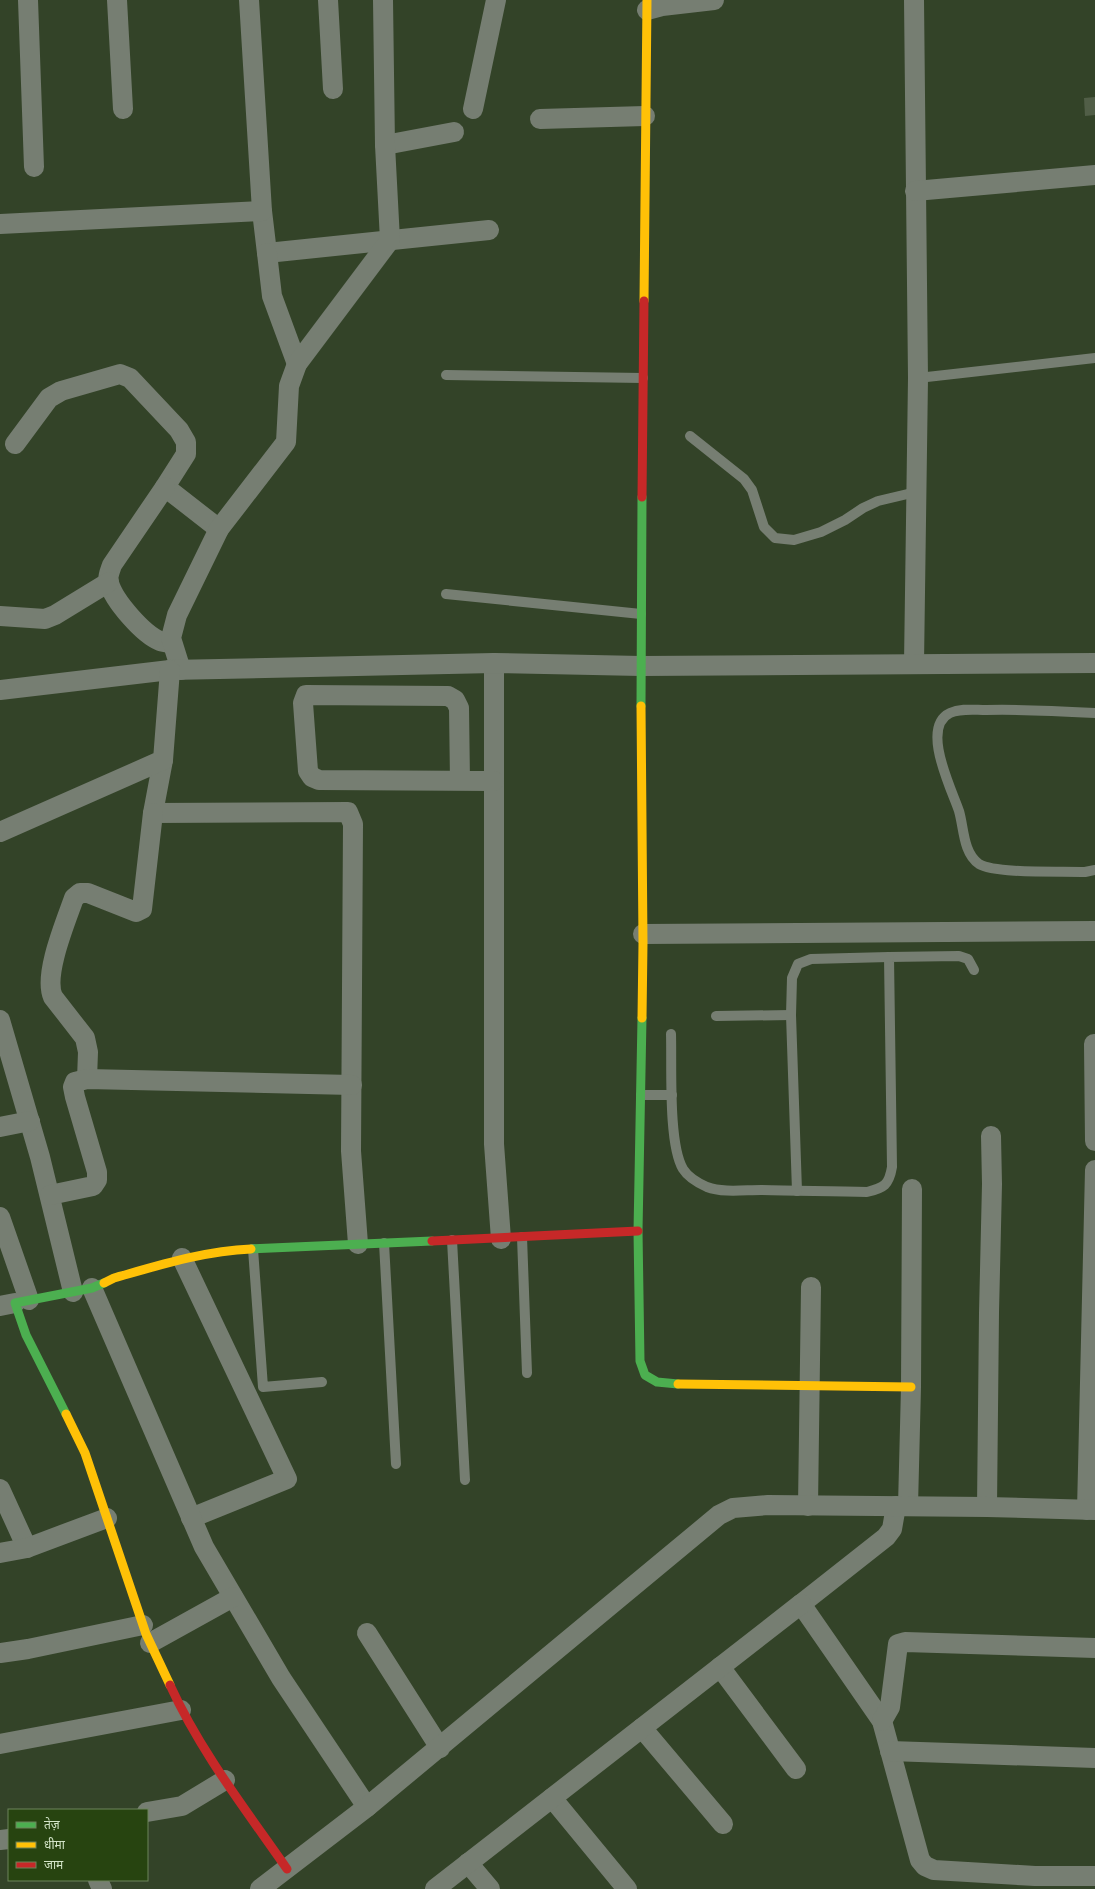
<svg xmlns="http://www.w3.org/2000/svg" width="1095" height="1889" font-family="'Public Sans','Noto Sans Devanagari',sans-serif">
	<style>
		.building { fill: #515e47 }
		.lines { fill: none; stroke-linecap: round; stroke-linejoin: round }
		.lane { stroke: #767e72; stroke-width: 10 }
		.street { stroke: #767e72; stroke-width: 20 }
		.fast { stroke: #4caf50; stroke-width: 9 }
		.slow { stroke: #ffc107; stroke-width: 9 }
		.jam { stroke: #c62828; stroke-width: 9 }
	</style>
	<rect width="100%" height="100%" fill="#334328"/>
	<path class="building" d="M 1095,97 L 1095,115 L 1085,116 L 1084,98 Z"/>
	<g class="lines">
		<g class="lane">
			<path d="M 446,375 L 643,378"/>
			<path d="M 918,378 L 1095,358"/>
			<path d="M 690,436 L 744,479 L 752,490 L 764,527 L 775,538 L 794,540 L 821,532 L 845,520 L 863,508 L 878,501 L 916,492"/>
			<path d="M 446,594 L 641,614"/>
			<path d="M 1095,713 C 1059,711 1022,709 986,710 C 974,710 961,708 950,713 C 920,727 952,790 959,811 C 964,828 963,853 979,864 C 995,874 1063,871 1085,872 L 1095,870"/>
			<path d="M 716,1016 L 791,1015"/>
			<path d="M 671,1034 C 672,1065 668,1144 683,1169 C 688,1177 698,1183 707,1187 C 723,1193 744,1190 761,1190 C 796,1191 831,1191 867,1192 C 884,1188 889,1185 892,1167 L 889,957 L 959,956 L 968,959 L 974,970"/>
			<path d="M 641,1095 L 672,1095"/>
			<path d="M 797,1191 L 791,1015 L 792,978 L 798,964 L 811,959 L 889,957"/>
			<path d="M 522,1237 L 527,1373"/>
			<path d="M 452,1240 L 465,1480"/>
			<path d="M 384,1243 L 396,1464"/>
			<path d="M 253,1249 L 263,1387 L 322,1382"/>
		</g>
		<g class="street">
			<path d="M 28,0 L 34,167"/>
			<path d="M 117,0 L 123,109"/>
			<path d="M 328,0 L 333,89"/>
			<path d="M 914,0 L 918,378 L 914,664"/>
			<path d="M 647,10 L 662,6 L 714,0"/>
			<path d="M 473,109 L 496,0"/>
			<path d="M 540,119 L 645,116"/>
			<path d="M 385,145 L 454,132"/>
			<path d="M 915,191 L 1095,175"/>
			<path d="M 262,211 L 267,253 L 489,230"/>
			<path d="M 0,224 L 262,211 L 249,0"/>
			<path d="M 267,253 L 272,296 L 297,364"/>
			<path d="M 15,444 L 49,398 L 61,391 L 120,374 L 130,378 L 179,430 L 186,442 L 186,454 L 165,487 L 219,529"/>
			<path d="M 165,487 L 112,565 C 110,571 107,577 109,583 C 114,601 143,634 160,641 C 164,642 169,643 172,644"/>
			<path d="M 0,616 L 45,619 L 55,615 L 109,582"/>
			<path d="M 494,663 L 494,1144 L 501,1239"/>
			<path d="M 181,670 L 171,638 L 177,615 L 219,529 L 286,442 L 289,386 L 297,364 L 390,240 L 385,145 L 383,0"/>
			<path d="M 0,690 L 170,670 L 494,663 L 641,666 L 1095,663"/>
			<path d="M 163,760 L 153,813 L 348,812 L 353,824 L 351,1151 L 358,1244"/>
			<path d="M 460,781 L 459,708 L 455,700 L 448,696 L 306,695 L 303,703 L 308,771 L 312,777 L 319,780 L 494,781"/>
			<path d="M 0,832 L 163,760 L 170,670"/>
			<path d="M 643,934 L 1095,931"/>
			<path d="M 0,1020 L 40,1157 L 73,1292"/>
			<path d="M 1094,1044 L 1095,1141"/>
			<path d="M 87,1079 L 88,1052 L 85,1038 L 53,997 C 43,975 66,921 74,898 L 80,893 L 88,893 L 136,912 L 142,909 L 153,813"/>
			<path d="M 0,1127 L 30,1121"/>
			<path d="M 50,1195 L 93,1186 L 97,1180 L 97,1172 L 75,1097 L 73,1087 L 75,1082 L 87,1079 L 352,1085"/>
			<path d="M 0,1217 L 29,1300"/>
			<path d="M 182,1258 L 287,1479 L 191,1518"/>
			<path d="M 92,1288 L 204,1547 L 281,1678 L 367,1807"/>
			<path d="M 0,1306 L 15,1303"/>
			<path d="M 0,1489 L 27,1548"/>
			<path d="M 808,1506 L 811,1287"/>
			<path d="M 896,1506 L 892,1529 L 886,1537 L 801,1604 L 882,1721 L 920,1860 L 925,1866 L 934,1870 L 1035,1876 L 1095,1876"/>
			<path d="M 908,1506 L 911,1387 L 912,1189"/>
			<path d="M 987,1507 L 989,1313 L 992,1184 L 991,1136"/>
			<path d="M 1087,1510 L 1095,1170"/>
			<path d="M 0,1553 L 27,1548 L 107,1518"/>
			<path d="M 367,1633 L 440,1748"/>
			<path d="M 150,1643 L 233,1597"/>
			<path d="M 0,1653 L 28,1649 L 143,1625"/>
			<path d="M 720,1667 L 796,1769"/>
			<path d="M 882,1721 L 890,1707 L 898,1644 L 905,1642 L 1095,1648"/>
			<path d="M 642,1728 L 723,1824"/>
			<path d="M 0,1744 L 181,1710"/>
			<path d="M 890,1751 L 1095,1758"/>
			<path d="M 552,1798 L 627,1889"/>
			<path d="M 147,1812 L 182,1806 L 225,1780"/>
			<path d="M 0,1840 L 9,1839"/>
			<path d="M 468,1863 L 490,1889"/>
			<path d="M 98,1880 L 102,1889"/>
			<path d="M 260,1889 L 367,1807 L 719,1515 L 733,1508 L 768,1505 L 987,1507 L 1095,1510"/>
			<path d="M 435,1889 L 801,1604"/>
		</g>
		<g class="fast">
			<path d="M 641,706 L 642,497"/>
			<path d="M 642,1018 L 638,1231 L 640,1361 L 645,1375 L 657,1382 L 678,1384"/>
			<path d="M 251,1249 L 432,1241"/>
			<path d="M 66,1414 L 26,1335 L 15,1303 L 92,1288 L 104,1283"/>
		</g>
		<g class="slow">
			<path d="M 644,301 L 647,0"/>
			<path d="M 641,706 L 643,943 L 642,1018"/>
			<path d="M 104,1283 L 114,1278 C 160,1265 204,1251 251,1249"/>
			<path d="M 678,1384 L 911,1387"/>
			<path d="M 66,1414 L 85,1453 L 146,1634 L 170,1685"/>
		</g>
		<g class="jam">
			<path d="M 642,497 L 644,301"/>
			<path d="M 432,1241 L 638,1231"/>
			<path d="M 170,1685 C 200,1751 246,1810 287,1869"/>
		</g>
	</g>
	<rect x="8" y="1809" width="140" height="72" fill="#274410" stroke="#6c845a"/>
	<rect x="16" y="1822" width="20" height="6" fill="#4caf50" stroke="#6c845a"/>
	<text x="44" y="1829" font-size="12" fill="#d3e5c8">तेज़</text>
	<rect x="16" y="1842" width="20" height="6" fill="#ffc107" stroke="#6c845a"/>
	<text x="44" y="1849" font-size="12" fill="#d3e5c8">धीमा</text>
	<rect x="16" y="1862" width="20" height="6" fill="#c62828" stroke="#6c845a"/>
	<text x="44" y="1869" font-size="12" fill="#d3e5c8">जाम</text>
</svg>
